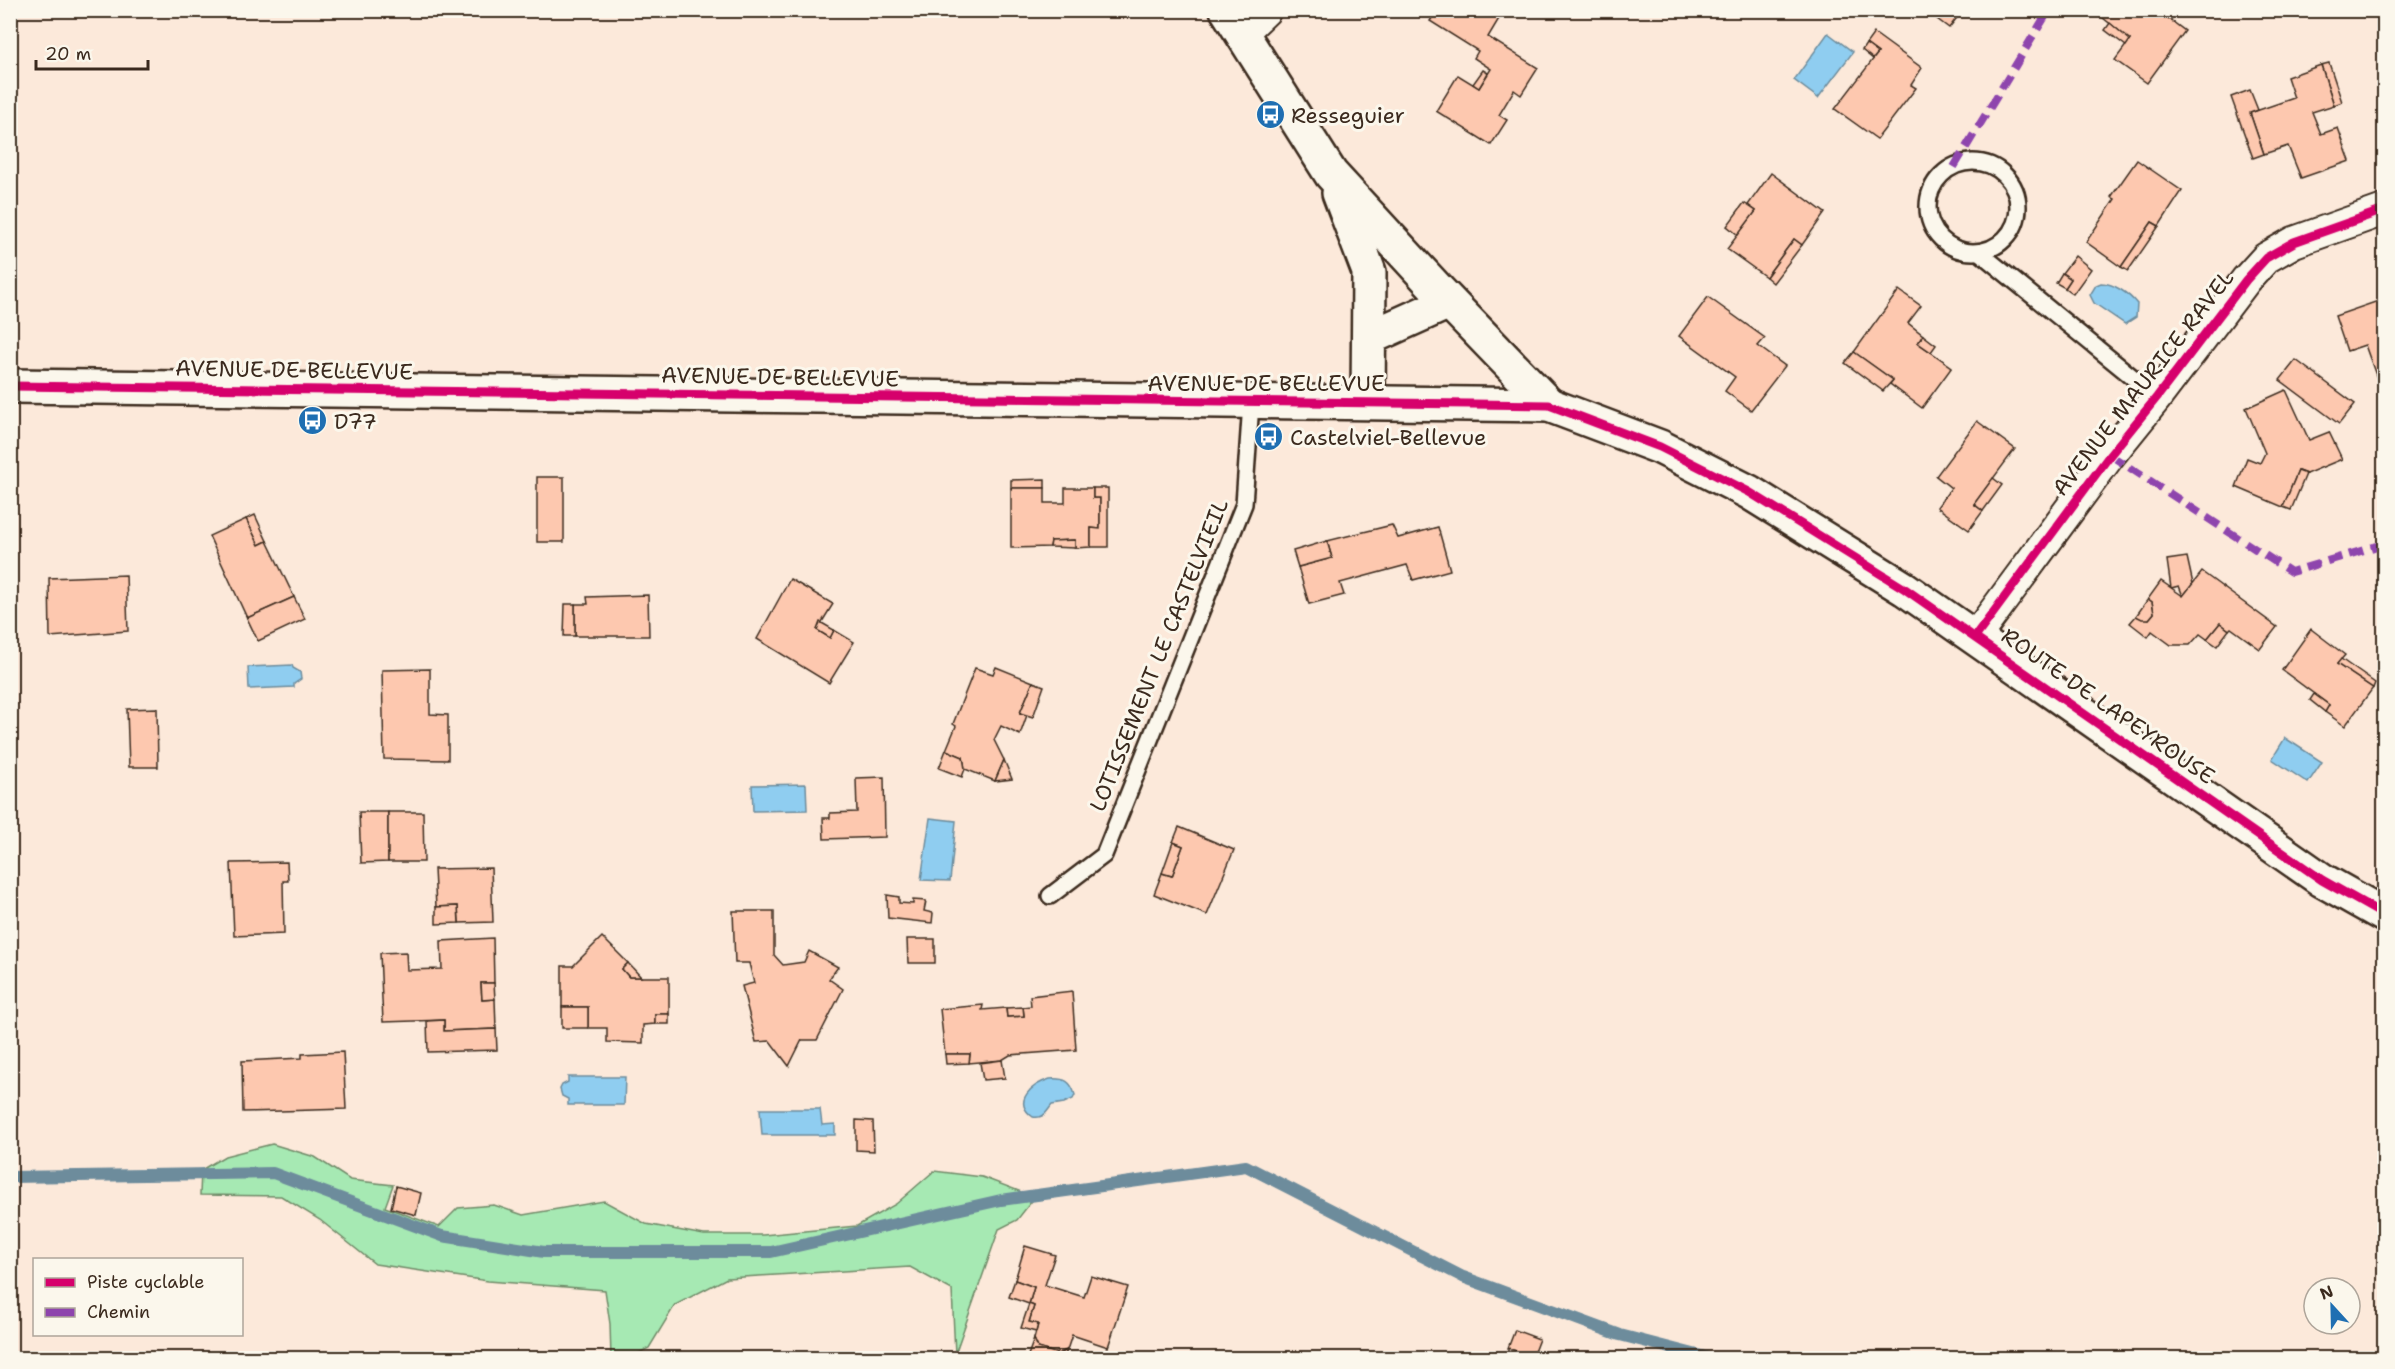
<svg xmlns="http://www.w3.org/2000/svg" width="2395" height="1369" font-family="'Shantell Sans',sans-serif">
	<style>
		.green { fill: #a6e9b3; stroke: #708a68; stroke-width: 1.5 }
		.water { fill: #8fcdf0; stroke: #6d8c9c; stroke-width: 1.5 }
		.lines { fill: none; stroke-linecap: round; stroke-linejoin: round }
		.stream { stroke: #6d8c9c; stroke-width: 12 }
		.building { fill: #fdc8af; stroke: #3b2a1e; stroke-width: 1.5 }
		.lane-casing { stroke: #3b2a1e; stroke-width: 20 }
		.street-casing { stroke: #3b2a1e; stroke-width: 34 }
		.secondary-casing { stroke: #3b2a1e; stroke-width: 38 }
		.lane { stroke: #fbf7ec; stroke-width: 15 }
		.street { stroke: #fbf7ec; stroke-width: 30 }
		.secondary { stroke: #fbf7ec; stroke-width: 33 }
		.quiet { stroke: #8e44ad; stroke-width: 8; stroke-dasharray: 15 8; stroke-linecap: butt }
		.cycleway-casing { stroke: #fbf7ec; stroke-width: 13 }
		.cycleway { stroke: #d6006c; stroke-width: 9 }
		.labels { text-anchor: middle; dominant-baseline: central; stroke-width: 6; stroke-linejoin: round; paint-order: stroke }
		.poi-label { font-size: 22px; fill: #3b2a1e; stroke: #fbf7ec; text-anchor: start }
		.street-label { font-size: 22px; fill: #3b2a1e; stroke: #fbf7ec }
	</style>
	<rect width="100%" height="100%" fill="#fce9da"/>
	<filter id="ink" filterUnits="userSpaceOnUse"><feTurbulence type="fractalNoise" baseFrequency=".0167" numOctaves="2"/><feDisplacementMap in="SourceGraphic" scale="12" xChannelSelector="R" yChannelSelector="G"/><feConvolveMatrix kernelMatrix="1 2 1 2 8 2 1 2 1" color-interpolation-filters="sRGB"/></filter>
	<g filter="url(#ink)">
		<path class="green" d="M 272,1144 L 315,1157 L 350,1180 L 393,1185 L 385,1207 L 439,1227 L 458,1208 L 494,1205 L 523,1215 L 604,1201 L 646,1224 L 704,1235 L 763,1235 L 857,1226 L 896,1204 L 934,1171 L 982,1177 L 1035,1197 L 1017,1220 L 999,1229 L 955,1354 L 952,1290 L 910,1267 L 727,1278 L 675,1305 L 649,1348 L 629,1358 L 611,1358 L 610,1324 L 605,1290 L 488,1281 L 375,1264 L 320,1220 L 281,1196 L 200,1195 L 201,1170 L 225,1156 Z"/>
		<g class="water">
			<path d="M 1828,33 L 1853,52 L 1818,98 L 1794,80 Z"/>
			<path d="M 2101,283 C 2114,283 2129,294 2137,304 L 2136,317 L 2125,324 L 2094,303 L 2090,295 L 2096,285 Z"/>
			<path d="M 292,665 L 293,668 L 300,672 L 301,679 L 294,684 L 294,687 L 249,689 L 248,667 Z"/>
			<path d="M 2285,738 L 2322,762 L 2308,783 L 2272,759 Z"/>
			<path d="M 806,784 L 807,810 L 753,811 L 752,785 Z"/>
			<path d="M 930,818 L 956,821 L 950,881 L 921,880 Z"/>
			<path d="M 568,1077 L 625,1077 L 624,1105 L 568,1105 L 568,1099 L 562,1096 L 560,1089 L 562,1085 L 568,1082 Z"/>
			<path d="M 1050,1079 C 1065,1078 1071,1081 1075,1095 L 1073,1099 L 1064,1103 L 1052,1105 C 1046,1112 1044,1119 1033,1117 C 1011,1101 1033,1084 1050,1079 Z"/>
			<path d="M 760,1109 L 820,1109 L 822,1125 L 835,1124 L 835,1135 L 762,1135 Z"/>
		</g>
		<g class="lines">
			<path class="stream" d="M 10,1177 L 273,1173 L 442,1236 L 544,1252 L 771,1252 L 1001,1200 L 1246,1166 L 1463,1277 L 1620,1335 L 1709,1358"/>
		</g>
		<g class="building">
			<path d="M 1437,10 L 1490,10 L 1500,17 L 1488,37 L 1538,68 L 1521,95 L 1514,90 L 1499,115 L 1507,120 L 1491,145 L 1436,111 L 1458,75 L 1479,88 L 1491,69 L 1474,58 L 1478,51 L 1430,21 Z"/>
			<path d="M 1925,10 L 1963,10 L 1949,28 Z"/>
			<path d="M 2098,10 L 2157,10 L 2185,31 L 2147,83 L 2115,60 L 2130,40 L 2097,13 Z"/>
			<path d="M 2110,23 L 2130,40 L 2126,46 L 2105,30 Z"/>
			<path d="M 1874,33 L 1922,68 L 1911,85 L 1916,88 L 1877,139 L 1835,109 L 1878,53 L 1866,44 Z"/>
			<path d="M 1866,44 L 1878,53 L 1873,59 L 1862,50 Z"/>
			<path d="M 2329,63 L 2342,102 L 2334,105 L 2321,65 Z"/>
			<path d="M 2321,65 L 2334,105 L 2312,112 L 2321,134 L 2338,128 L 2350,161 L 2301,178 L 2288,146 L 2264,154 L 2250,113 L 2294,98 L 2287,77 Z"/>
			<path d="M 1483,70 L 1488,73 L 1479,88 L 1473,84 Z"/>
			<path d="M 2250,90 L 2258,110 L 2250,113 L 2264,154 L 2253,158 L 2231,97 Z"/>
			<path d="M 2137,160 L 2182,191 L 2159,226 L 2152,222 L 2121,267 L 2086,242 L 2115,199 L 2111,197 Z"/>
			<path d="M 1771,173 L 1825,213 L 1802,245 L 1794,239 L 1766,277 L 1727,249 L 1756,211 L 1748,205 Z"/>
			<path d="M 1744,203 L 1756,211 L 1738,235 L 1727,226 Z"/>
			<path d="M 2152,222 L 2159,226 L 2128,271 L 2121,267 Z"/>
			<path d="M 1794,239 L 1802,245 L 1773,283 L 1766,277 Z"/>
			<path d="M 2075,256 L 2091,269 L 2073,294 L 2065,288 L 2071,279 L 2062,273 Z"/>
			<path d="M 2062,273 L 2071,279 L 2065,288 L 2056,283 Z"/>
			<path d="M 1899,290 L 1921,306 L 1908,323 L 1923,335 L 1918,343 L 1952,367 L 1922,408 L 1890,384 L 1893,380 L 1854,352 Z"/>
			<path d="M 1708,297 L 1765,338 L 1758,346 L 1785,366 L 1751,410 L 1725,391 L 1735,377 L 1679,336 Z"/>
			<path d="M 2384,299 L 2384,378 L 2378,381 L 2365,345 L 2347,351 L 2335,316 Z"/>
			<path d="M 1923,335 L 1936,345 L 1931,352 L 1918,343 Z"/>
			<path d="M 1854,352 L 1893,380 L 1883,391 L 1845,363 Z"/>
			<path d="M 2296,360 L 2355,404 L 2339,424 L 2280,380 Z"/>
			<path d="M 2286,390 L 2309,440 L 2329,432 L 2342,459 L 2306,474 L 2298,471 L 2283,507 L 2236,487 L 2247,458 L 2260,463 L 2265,453 L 2246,408 Z"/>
			<path d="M 1977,421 L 2015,449 L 1974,504 L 1983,511 L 1969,530 L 1937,507 L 1951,488 L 1936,476 Z"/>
			<path d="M 2298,471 L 2306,474 L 2291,510 L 2283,507 Z"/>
			<rect x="537" y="477" width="27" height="65"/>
			<path d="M 1993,478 L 2002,485 L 1983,511 L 1974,504 Z"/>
			<path d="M 1045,479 L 1045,488 L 1011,488 L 1011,480 Z"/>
			<path d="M 1011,488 L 1045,488 L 1045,503 L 1065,503 L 1065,488 L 1093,488 L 1093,498 L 1100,498 L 1100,529 L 1091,528 L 1091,547 L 1075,548 L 1075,540 L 1051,541 L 1050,547 L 1011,548 Z"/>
			<path d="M 1093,488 L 1108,488 L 1108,547 L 1091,547 L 1091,528 L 1100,529 L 1100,498 L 1093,498 Z"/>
			<path d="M 255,515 L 267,541 L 259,545 L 246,519 Z"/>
			<path d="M 246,519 L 259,545 L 267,541 L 294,597 L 247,618 L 209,536 Z"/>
			<path d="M 1392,525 L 1398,538 L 1438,527 L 1450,570 L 1413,580 L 1407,565 L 1340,583 L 1344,595 L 1309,604 L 1298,567 L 1332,558 L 1327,541 Z"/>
			<path d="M 1075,540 L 1075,548 L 1050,547 L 1051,541 Z"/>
			<path d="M 1327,541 L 1332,558 L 1298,567 L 1293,551 Z"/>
			<path d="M 2187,557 L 2193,584 L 2183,596 L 2179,586 L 2171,588 L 2167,560 Z"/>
			<path d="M 2202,572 L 2277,627 L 2260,649 L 2231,628 L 2229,630 L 2220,623 L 2207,639 L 2200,634 L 2190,645 L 2171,645 L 2152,631 L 2148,637 L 2130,623 L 2136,616 L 2149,619 L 2154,613 L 2152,602 L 2148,599 L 2161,581 L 2183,596 Z"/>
			<path d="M 126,575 L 128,631 L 50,637 L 49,578 Z"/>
			<path d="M 790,579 L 833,604 L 817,630 L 830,638 L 834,630 L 854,642 L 829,683 L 757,639 Z"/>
			<path d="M 648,595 L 649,636 L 575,636 L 575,604 L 588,604 L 587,597 Z"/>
			<path d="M 294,597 L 305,619 L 258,641 L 247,618 Z"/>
			<path d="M 2148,599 L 2152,602 L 2154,613 L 2149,619 L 2142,619 L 2136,616 Z"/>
			<path d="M 565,604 L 575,604 L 575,636 L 564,636 Z"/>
			<path d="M 820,622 L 834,630 L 830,638 L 817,630 Z"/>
			<path d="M 2220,623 L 2229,630 L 2217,646 L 2207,639 Z"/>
			<path d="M 2311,629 L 2345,655 L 2337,664 L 2373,688 L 2345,726 L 2325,712 L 2329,705 L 2282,670 Z"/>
			<path d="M 2341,659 L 2375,683 L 2373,688 L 2337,664 Z"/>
			<path d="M 996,667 L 1033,682 L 1020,713 L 1027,715 L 1020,735 L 1001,726 L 994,740 L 1004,760 L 995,781 L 965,769 L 963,757 L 946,750 L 956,726 L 953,724 L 975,668 L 993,674 Z"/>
			<path d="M 430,669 L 430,714 L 448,715 L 448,760 L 384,759 L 382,670 Z"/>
			<path d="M 1033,682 L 1044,686 L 1033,717 L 1020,713 Z"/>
			<path d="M 2314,694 L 2329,705 L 2325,712 L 2310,700 Z"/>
			<path d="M 157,708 L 158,767 L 129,767 L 127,709 Z"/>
			<path d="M 946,750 L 963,757 L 965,769 L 962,777 L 939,768 Z"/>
			<path d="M 1004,760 L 1012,779 L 995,781 Z"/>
			<path d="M 884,777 L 885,837 L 824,839 L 823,818 L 830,818 L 830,813 L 857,812 L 856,778 Z"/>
			<path d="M 359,812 L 388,812 L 388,862 L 361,863 Z"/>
			<path d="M 388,812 L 423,812 L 424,862 L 388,862 Z"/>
			<path d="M 1179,827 L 1234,850 L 1207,915 L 1154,894 L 1162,873 L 1172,876 L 1183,846 L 1173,842 Z"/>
			<path d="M 1173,842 L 1183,846 L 1172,876 L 1162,873 Z"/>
			<path d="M 287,862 L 288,881 L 283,881 L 284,934 L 234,936 L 231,863 Z"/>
			<path d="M 491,868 L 493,922 L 459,923 L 458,906 L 436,907 L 434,869 Z"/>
			<path d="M 887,895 L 899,897 L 899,903 L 913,904 L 913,900 L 926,901 L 924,911 L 933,913 L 932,923 L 888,918 Z"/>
			<path d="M 458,906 L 459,923 L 436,924 L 436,907 Z"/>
			<path d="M 733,911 L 774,911 L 774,955 L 783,965 L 804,962 L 809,951 L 838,967 L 829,979 L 843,989 L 817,1040 L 802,1040 L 789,1066 L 770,1041 L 756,1042 L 742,986 L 754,983 L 749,963 L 735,963 Z"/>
			<path d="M 602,937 L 628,963 L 622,969 L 629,977 L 669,977 L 669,1014 L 655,1014 L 655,1024 L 643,1025 L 643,1043 L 607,1042 L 607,1028 L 588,1028 L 588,1007 L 562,1007 L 562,966 L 573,966 Z"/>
			<path d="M 493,938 L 494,983 L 481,983 L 482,1000 L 495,999 L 496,1029 L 444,1031 L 444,1020 L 383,1022 L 380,953 L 406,952 L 407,970 L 442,969 L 441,941 Z"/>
			<path d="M 907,939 L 935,939 L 935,963 L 908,963 Z"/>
			<path d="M 628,963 L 641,977 L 629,977 L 622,969 Z"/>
			<path d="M 481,983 L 494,983 L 495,999 L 482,1000 Z"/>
			<path d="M 1072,991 L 1076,1050 L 1010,1055 L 1002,1060 L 969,1063 L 970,1054 L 945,1054 L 940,1009 L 983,1005 L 982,1010 L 1006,1008 L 1007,1017 L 1024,1016 L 1023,1007 L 1031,1006 L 1030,996 Z"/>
			<rect x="562" y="1007" width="26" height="21"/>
			<path d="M 1023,1007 L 1024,1016 L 1007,1017 L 1006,1008 Z"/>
			<rect x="655" y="1014" width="14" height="10"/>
			<path d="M 444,1020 L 444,1031 L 496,1029 L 497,1050 L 428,1052 L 427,1021 Z"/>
			<path d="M 343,1052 L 346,1109 L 243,1112 L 242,1061 L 302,1058 L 302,1054 Z"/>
			<path d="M 945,1054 L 970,1054 L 969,1063 L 946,1064 Z"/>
			<path d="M 1002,1060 L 1005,1078 L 983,1080 L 980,1063 Z"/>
			<path d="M 856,1120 L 873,1121 L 874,1151 L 856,1150 Z"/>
			<path d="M 396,1186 L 421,1193 L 416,1215 L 391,1208 Z"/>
			<path d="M 1025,1246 L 1055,1255 L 1045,1285 L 1084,1297 L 1091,1276 L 1128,1287 L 1108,1347 L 1072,1335 L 1067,1350 L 1058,1354 L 1038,1348 L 1034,1339 L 1038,1324 L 1029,1322 L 1034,1306 L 1029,1304 L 1034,1287 L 1015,1280 Z"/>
			<path d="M 1015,1280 L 1034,1287 L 1029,1304 L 1009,1297 Z"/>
			<path d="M 1029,1304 L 1034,1306 L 1029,1322 L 1038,1324 L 1036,1332 L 1021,1328 Z"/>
			<path d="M 1515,1330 L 1539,1339 L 1532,1357 L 1508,1348 Z"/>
			<path d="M 1034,1339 L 1038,1348 L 1058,1354 L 1067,1350 L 1064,1358 L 1027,1358 Z"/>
		</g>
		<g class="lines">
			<defs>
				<g id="lane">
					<circle cx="1973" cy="207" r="45"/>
					<path d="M 1979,252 L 2157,397"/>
					<path d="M 1050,896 L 1104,855 L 1244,504 L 1251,403"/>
				</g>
				<g id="street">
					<path d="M 1241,34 L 1266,10"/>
					<path d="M 1976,636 L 2110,455 L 2157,397 L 2246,280 L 2266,258 L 2294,242 L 2384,210"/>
				</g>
				<g id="secondary">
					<path d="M 1227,10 L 1331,174 L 1439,291 L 1549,405"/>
					<path d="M 1339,193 L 1369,272 L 1368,402"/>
					<path d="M 1369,338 L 1449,302"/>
					<path d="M 10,386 L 1549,405 L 1660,447 L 1749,492 L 1905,589 L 2322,880 L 2384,915"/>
				</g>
			</defs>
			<use href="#lane" class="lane-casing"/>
			<use href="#street" class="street-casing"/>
			<use href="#secondary" class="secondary-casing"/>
			<use href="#lane" class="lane"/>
			<use href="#street" class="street"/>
			<use href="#secondary" class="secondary"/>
			<g class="quiet">
				<path d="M 1954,167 L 2049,10"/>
				<path d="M 2110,455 L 2291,572 L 2384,544"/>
			</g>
			<defs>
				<g id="cycleway">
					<path d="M 10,386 L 1549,405 L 1660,447 L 1749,492 L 1905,589 L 2322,880 L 2384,915"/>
					<path d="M 1976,636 L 2110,455 L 2157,397 L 2246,280 L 2266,258 L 2294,242 L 2384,210"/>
				</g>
			</defs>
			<use href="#cycleway" class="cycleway-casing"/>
			<use href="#cycleway" class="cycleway"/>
		</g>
	</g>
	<defs>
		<symbol id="bus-disc" viewBox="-11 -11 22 22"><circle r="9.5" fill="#1f6fb2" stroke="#fbf7ec"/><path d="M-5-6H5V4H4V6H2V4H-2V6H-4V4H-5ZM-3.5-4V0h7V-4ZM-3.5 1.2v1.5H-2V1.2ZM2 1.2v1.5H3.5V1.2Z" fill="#fff"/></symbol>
	</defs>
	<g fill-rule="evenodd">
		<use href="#bus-disc" x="1254" y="98" width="33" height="33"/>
		<use href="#bus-disc" x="296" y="404" width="33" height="33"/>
		<use href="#bus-disc" x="1252" y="420" width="33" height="33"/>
	</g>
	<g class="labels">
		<g class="poi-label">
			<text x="1291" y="115">Resseguier</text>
			<text x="334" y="421">D77</text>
			<text x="1290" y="437">Castelviel-Bellevue</text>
		</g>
		<g class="street-label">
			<text transform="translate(294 370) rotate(1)">AVENUE DE BELLEVUE</text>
			<text transform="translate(780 377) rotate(1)">AVENUE DE BELLEVUE</text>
			<text x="1266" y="383">AVENUE DE BELLEVUE</text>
			<text transform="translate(2143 383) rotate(-52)">AVENUE MAURICE RAVEL</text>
			<text transform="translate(1159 655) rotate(-68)">LOTISSEMENT LE CASTELVIEIL</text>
			<text transform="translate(2108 706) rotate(35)">ROUTE DE LAPEYROUSE</text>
		</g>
	</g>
	<rect width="2395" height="1369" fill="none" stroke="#fbf7ec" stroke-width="36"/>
	<rect x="18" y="18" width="2359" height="1333" fill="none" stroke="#3b2a1e" stroke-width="2" filter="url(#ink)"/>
	<rect x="33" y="1258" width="210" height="78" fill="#fbf7ec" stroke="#aea59a" stroke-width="1.5"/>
	<rect x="45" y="1278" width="30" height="9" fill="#d6006c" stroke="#aea59a" stroke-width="1.5"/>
	<text x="87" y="1288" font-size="18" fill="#3b2a1e">Piste cyclable</text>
	<rect x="45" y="1308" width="30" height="9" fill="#8e44ad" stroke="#aea59a" stroke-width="1.5"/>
	<text x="87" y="1318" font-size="18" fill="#3b2a1e">Chemin</text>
	<g transform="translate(2332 1306) rotate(338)"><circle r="28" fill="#fbf7ec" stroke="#aea59a" stroke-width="1.5"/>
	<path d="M0-4.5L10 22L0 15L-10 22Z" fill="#1f6fb2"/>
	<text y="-9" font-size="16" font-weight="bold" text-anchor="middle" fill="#3b2a1e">N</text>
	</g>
	<path d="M36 60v9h112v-9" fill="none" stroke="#3b2a1e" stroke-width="3"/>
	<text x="45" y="60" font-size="18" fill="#3b2a1e" stroke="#fbf7ec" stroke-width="4.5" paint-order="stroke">20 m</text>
</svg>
